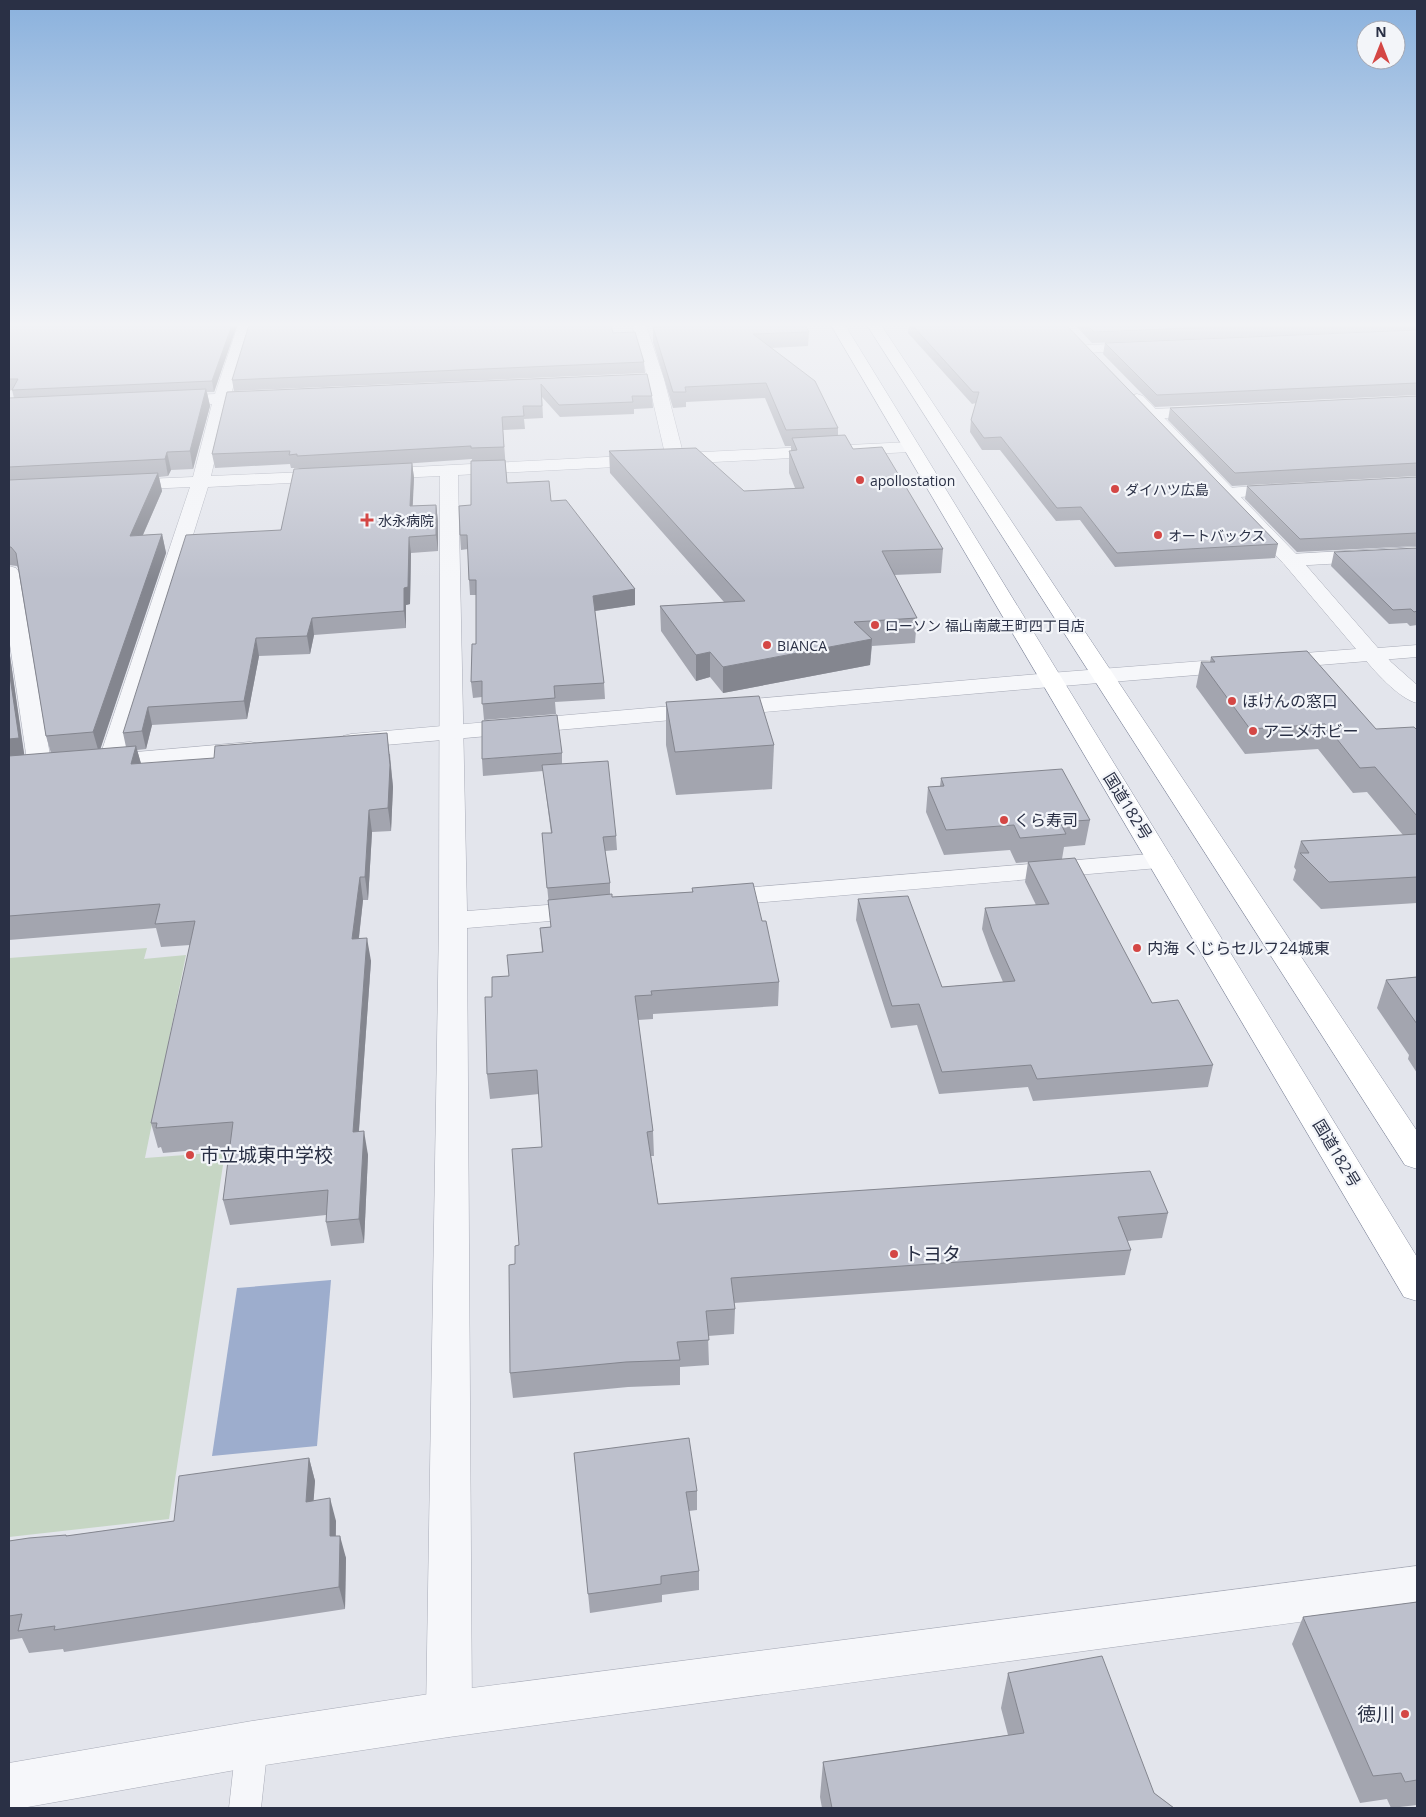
<svg xmlns="http://www.w3.org/2000/svg" width="1426" height="1817" font-family="'Open Sans','Noto Sans JP',sans-serif">
	<style>
		.green { fill: #c6d6c4 }
		.water { fill: #9dadcd }
		.lines { fill: none; stroke-linecap: round; stroke-linejoin: round }
		.service-casing { stroke: #a8abb7; stroke-width: 1 }
		.minor-casing { stroke: #a8abb7; stroke-width: 1 }
		.tertiary-casing { stroke: #a8abb7; stroke-width: 1 }
		.trunk-casing { stroke: #8a90a3; stroke-width: 1 }
		.service { fill: #f6f7fa; fill-rule: evenodd }
		.minor { fill: #f6f7fa; fill-rule: evenodd }
		.tertiary { fill: #f6f7fa; fill-rule: evenodd }
		.trunk { fill: #fff; fill-rule: evenodd }
		.wall { fill: #a3a5af }
		.shaded-wall { fill: #84868f }
		.building { fill: #bdc0cc; stroke: #84868f }
		.poi-dot { fill: #d44745; stroke: #f3f5f9; stroke-width: 2 }
		.labels { text-anchor: middle; dominant-baseline: central; stroke-width: 4.5; stroke-linejoin: round; paint-order: stroke }
		.far-poi-label { font-size: 14px; fill: #2a3045; stroke: #f3f5f9; text-anchor: start }
		.poi-label { font-size: 16px; fill: #2a3045; stroke: #f3f5f9; text-anchor: start }
		.street-label { font-size: 16px; fill: #2a3045; stroke: #f3f5f9 }
		.near-poi-label { font-size: 19px; fill: #2a3045; stroke: #f3f5f9; text-anchor: start }
	</style>
	<rect width="100%" height="100%" fill="#e3e5ec"/>
	<path class="green" d="M 147,948 L 144,959 L 186,955 L 145,1158 L 225,1152 L 169,1519 L 9,1537 L 9,958 Z"/>
	<path class="water" d="M 331,1280 L 317,1446 L 212,1456 L 237,1288 Z"/>
	<g class="lines">
		<defs>
			<path id="service" d="M 252,1728 L 263,1733 L 268,1744 L 261,1808 L 229,1808 L 236,1744 L 241,1733 Z"/>
			<g id="minor">
				<path d="M 238,325 L 252,325 L 231,394 L 268,394 L 270,397 L 268,400 L 228,403 L 211,476 L 329,471 L 335,472 L 338,476 L 335,480 L 329,481 L 208,487 L 122,762 L 119,767 L 110,769 L 101,767 L 98,762 L 190,487 L 123,490 L 117,489 L 114,485 L 117,481 L 123,480 L 193,477 L 212,404 L 170,406 L 164,404 L 162,401 L 164,398 L 170,396 L 215,394 Z"/>
				<path d="M 632,325 L 646,325 L 664,379 L 683,453 L 910,442 L 916,443 L 919,447 L 916,451 L 910,452 L 458,475 L 467,911 L 586,902 L 596,904 L 600,910 L 596,916 L 586,918 L 467,928 L 472,1714 L 465,1730 L 449,1737 L 433,1730 L 426,1714 L 439,921 L 440,476 L 375,479 L 369,478 L 366,474 L 369,470 L 375,469 L 665,454 L 649,384 L 612,386 L 606,384 L 604,381 L 606,378 L 612,376 L 647,375 Z"/>
				<path d="M 1141,343 L 1146,344 L 1148,347 L 1146,350 L 1087,353 L 1082,352 L 1080,349 L 1082,346 L 1087,345 Z"/>
				<path d="M 1205,407 L 1211,409 L 1213,412 L 1211,415 L 1152,419 L 1146,417 L 1144,414 L 1146,411 L 1152,409 Z"/>
				<path d="M 1284,484 L 1290,485 L 1293,489 L 1290,493 L 1228,498 L 1222,497 L 1219,493 L 1222,489 L 1228,488 Z"/>
				<path d="M 1417,547 L 1417,559 L 1291,566 L 1284,564 L 1281,560 L 1284,556 L 1291,554 Z"/>
				<path d="M 9,566 L 16,568 L 19,572 L 52,767 L 49,772 L 40,774 L 31,772 L 28,767 L 9,638 Z"/>
				<path d="M 1372,647 L 1380,649 L 1391,662 L 1417,685 L 1417,703 C 1399,699 1372,669 1361,654 L 1364,649 Z"/>
				<path d="M 1161,853 L 1170,855 L 1174,861 L 1170,867 L 719,906 L 709,904 L 705,898 L 709,892 L 719,890 Z"/>
			</g>
			<g id="tertiary">
				<path d="M 1137,394 L 1143,396 L 1298,556 L 1378,648 L 1417,645 L 1417,657 L 1050,687 L 351,748 L 343,746 L 339,741 L 343,736 L 351,734 L 1050,673 L 1356,649 L 1284,564 L 1131,402 L 1129,399 L 1131,396 Z"/>
				<path d="M 251,742 L 259,744 L 263,749 L 259,754 L 102,769 L 93,767 L 90,762 L 93,757 L 102,755 Z"/>
				<path d="M 1417,1566 L 1417,1606 L 449,1737 L 252,1767 L 22,1808 L 9,1808 L 9,1763 L 252,1721 L 449,1691 Z"/>
			</g>
			<g id="trunk">
				<path d="M 831,325 L 845,325 L 1417,1257 L 1417,1301 L 1404,1297 Z"/>
				<path d="M 867,325 L 881,325 L 1417,1131 L 1417,1169 L 1405,1165 Z"/>
			</g>
		</defs>
		<use href="#service" class="service-casing"/>
		<use href="#minor" class="minor-casing"/>
		<use href="#tertiary" class="tertiary-casing"/>
		<use href="#trunk" class="trunk-casing"/>
		<use href="#service" class="service"/>
		<use href="#minor" class="minor"/>
		<use href="#tertiary" class="tertiary"/>
		<use href="#trunk" class="trunk"/>
	</g>
	<g class="wall">
		<path d="M 237,325 L 214,392 L 207,392 L 210,406 L 193,469 L 171,470 L 168,476 L 159,477 L 162,491 L 143,535 L 162,534 L 166,553 L 100,749 L 126,747 L 123,733 L 281,530 L 299,468 L 291,468 L 290,464 L 215,468 L 212,454 L 227,392 L 647,374 L 652,396 L 653,408 L 634,409 L 634,414 L 560,417 L 542,397 L 543,418 L 524,419 L 525,429 L 503,430 L 507,483 L 551,501 L 635,589 L 635,605 L 595,611 L 604,683 L 605,699 L 555,702 L 556,714 L 484,720 L 482,697 L 473,698 L 471,682 L 476,644 L 476,595 L 470,595 L 469,580 L 468,549 L 461,550 L 460,535 L 471,505 L 472,459 L 402,464 L 412,463 L 414,478 L 412,506 L 436,505 L 438,521 L 438,551 L 411,553 L 410,604 L 406,605 L 406,628 L 314,635 L 310,654 L 259,656 L 247,719 L 152,725 L 146,749 L 137,750 L 141,764 L 390,754 L 393,787 L 391,831 L 372,832 L 368,900 L 363,900 L 359,938 L 371,961 L 359,1131 L 368,1155 L 364,1243 L 331,1246 L 326,1222 L 326,1215 L 230,1225 L 223,1200 L 230,1147 L 163,1153 L 161,1147 L 158,1148 L 151,1123 L 190,945 L 161,947 L 156,928 L 9,940 L 9,649 L 24,755 L 51,753 L 46,736 L 18,568 L 17,566 L 9,565 L 9,398 L 14,398 L 12,390 L 9,391 L 9,326 Z"/>
		<path d="M 909,325 L 1066,325 L 1278,544 L 1275,558 L 1115,567 L 1080,520 L 1056,521 L 1000,450 L 982,450 L 970,432 L 971,420 L 976,403 L 972,404 L 908,333 Z"/>
		<path d="M 1075,325 L 1417,325 L 1417,330 L 1092,343 Z"/>
		<path d="M 653,327 L 809,332 L 808,346 L 771,348 L 838,428 L 838,436 L 853,449 L 943,549 L 941,573 L 894,575 L 917,618 L 915,643 L 872,646 L 870,665 L 723,693 L 710,677 L 696,681 L 661,631 L 660,606 L 724,602 L 610,473 L 609,451 L 744,491 L 795,488 L 789,473 L 789,451 L 791,451 L 791,446 L 785,446 L 765,398 L 686,402 L 686,407 L 673,408 L 653,342 Z"/>
		<path d="M 1417,330 L 1417,395 L 1155,407 L 1103,354 L 1105,343 Z"/>
		<path d="M 613,333 L 644,362 L 645,373 L 234,391 L 232,380 Z"/>
		<path d="M 1417,396 L 1417,476 L 1232,486 L 1168,420 L 1170,408 Z"/>
		<path d="M 1417,477 L 1417,546 L 1297,552 L 1245,499 L 1247,486 Z"/>
		<path d="M 1417,548 L 1417,625 L 1410,626 L 1407,623 L 1389,624 L 1331,566 L 1334,552 Z"/>
		<path d="M 1211,657 L 1376,729 L 1417,730 L 1417,903 L 1321,909 L 1293,880 L 1296,870 L 1294,867 L 1301,841 L 1403,835 L 1367,792 L 1353,793 L 1318,749 L 1245,754 L 1196,687 L 1201,662 L 1210,662 Z"/>
		<path d="M 666,702 L 774,745 L 772,789 L 676,795 L 666,745 Z"/>
		<path d="M 562,753 L 562,764 L 616,836 L 617,850 L 605,851 L 610,883 L 610,895 L 612,897 L 692,892 L 692,888 L 762,921 L 779,982 L 778,1006 L 653,1014 L 653,1019 L 638,1020 L 653,1131 L 654,1156 L 651,1156 L 658,1204 L 1168,1213 L 1162,1238 L 1127,1241 L 1131,1250 L 1125,1275 L 734,1303 L 735,1309 L 734,1334 L 708,1336 L 709,1365 L 680,1367 L 680,1385 L 628,1387 L 513,1398 L 510,1373 L 515,1264 L 542,1147 L 539,1094 L 490,1099 L 487,1074 L 492,997 L 509,976 L 542,952 L 540,928 L 551,927 L 542,833 L 551,833 L 543,771 L 483,776 L 482,759 Z"/>
		<path d="M 941,778 L 1090,820 L 1085,845 L 1064,847 L 1062,859 L 1152,1003 L 1213,1065 L 1208,1087 L 1033,1101 L 1028,1087 L 939,1094 L 917,1025 L 891,1028 L 856,920 L 858,899 L 942,987 L 1003,982 L 990,951 L 982,929 L 985,908 L 1036,905 L 1025,882 L 1028,862 L 1016,863 L 1010,850 L 944,855 L 926,812 L 928,787 L 940,786 Z"/>
		<path d="M 1417,977 L 1417,1073 L 1408,1059 L 1409,1055 L 1377,1008 L 1386,980 Z"/>
		<path d="M 574,1453 L 697,1491 L 697,1510 L 689,1511 L 699,1571 L 699,1590 L 662,1595 L 662,1602 L 590,1613 Z"/>
		<path d="M 309,1458 L 315,1481 L 313,1501 L 336,1521 L 336,1536 L 346,1558 L 345,1609 L 64,1652 L 63,1649 L 29,1653 L 22,1638 L 9,1640 L 9,1541 L 66,1535 L 67,1536 L 174,1521 Z"/>
		<path d="M 1417,1602 L 1417,1805 L 1391,1808 L 1387,1799 L 1360,1803 L 1292,1644 L 1303,1617 Z"/>
		<path d="M 1008,1673 L 1154,1793 L 1174,1808 L 822,1808 L 820,1797 L 823,1762 L 1008,1735 L 1001,1708 Z"/>
	</g>
	<g class="shaded-wall">
		<path d="M 232,325 L 237,325 L 214,392 L 212,381 Z"/>
		<path d="M 206,389 L 210,406 L 193,469 L 190,451 Z"/>
		<path d="M 167,452 L 171,470 L 168,476 L 165,459 Z"/>
		<path d="M 412,463 L 414,478 L 412,522 L 410,506 Z"/>
		<path d="M 158,473 L 162,491 L 134,555 L 130,536 Z"/>
		<path d="M 436,505 L 438,521 L 438,551 L 436,535 Z"/>
		<path d="M 162,534 L 166,553 L 99,753 L 93,732 Z"/>
		<path d="M 409,537 L 411,553 L 410,604 L 406,605 L 406,628 L 404,611 L 404,588 Z"/>
		<path d="M 635,589 L 635,605 L 594,611 L 593,596 Z"/>
		<path d="M 312,618 L 314,635 L 310,654 L 307,636 Z"/>
		<path d="M 256,638 L 259,656 L 247,719 L 244,701 Z"/>
		<path d="M 872,639 L 870,665 L 723,693 L 723,667 Z"/>
		<path d="M 9,649 L 25,760 L 9,762 Z"/>
		<path d="M 710,652 L 710,677 L 696,681 L 696,655 Z"/>
		<path d="M 148,707 L 152,725 L 146,749 L 142,731 Z"/>
		<path d="M 387,733 L 393,787 L 391,831 L 388,808 Z"/>
		<path d="M 136,746 L 142,767 L 131,764 Z"/>
		<path d="M 369,810 L 372,832 L 368,900 L 365,877 Z"/>
		<path d="M 360,877 L 363,900 L 356,962 L 352,939 Z"/>
		<path d="M 367,938 L 371,961 L 357,1156 L 353,1132 Z"/>
		<path d="M 364,1131 L 368,1155 L 364,1243 L 359,1219 Z"/>
		<path d="M 309,1458 L 315,1481 L 312,1524 L 306,1502 Z"/>
		<path d="M 330,1498 L 336,1521 L 335,1559 L 330,1536 Z"/>
		<path d="M 340,1536 L 346,1558 L 345,1609 L 339,1587 Z"/>
	</g>
	<g class="building">
		<path d="M 36,325 L 232,325 L 212,381 L 12,390 L 18,379 L 9,379 L 9,326 Z"/>
		<path d="M 249,325 L 611,325 L 613,333 L 635,332 L 644,362 L 232,380 Z"/>
		<path d="M 709,325 L 805,325 L 809,332 L 753,334 L 815,381 L 838,428 L 786,430 L 766,383 L 685,387 L 686,392 L 673,392 L 653,327 Z"/>
		<path d="M 912,325 L 1066,325 L 1278,544 L 1117,553 L 1081,507 L 1057,508 L 1001,437 L 984,438 L 971,420 L 979,392 L 973,392 Z"/>
		<path d="M 1087,325 L 1264,325 L 1094,332 Z"/>
		<path d="M 1417,330 L 1417,383 L 1157,395 L 1105,343 Z"/>
		<path d="M 647,374 L 652,396 L 632,396 L 633,402 L 559,405 L 541,384 L 542,406 L 523,406 L 524,416 L 502,417 L 504,447 L 471,448 L 471,446 L 297,456 L 297,454 L 289,455 L 290,451 L 212,454 L 227,392 Z"/>
		<path d="M 206,389 L 190,451 L 167,452 L 165,459 L 9,467 L 9,398 Z"/>
		<path d="M 1417,396 L 1417,463 L 1235,473 L 1170,408 Z"/>
		<path d="M 845,435 L 853,449 L 882,447 L 943,549 L 882,551 L 917,618 L 854,622 L 872,639 L 723,667 L 710,652 L 696,655 L 660,606 L 745,601 L 609,451 L 696,448 L 744,491 L 804,488 L 789,451 L 797,450 L 792,438 Z"/>
		<path d="M 505,460 L 507,483 L 549,481 L 551,501 L 566,500 L 635,589 L 593,596 L 604,683 L 554,686 L 555,698 L 482,704 L 482,681 L 471,682 L 472,644 L 476,644 L 476,580 L 469,580 L 467,535 L 460,535 L 459,506 L 471,505 L 471,461 Z"/>
		<path d="M 412,463 L 410,506 L 436,505 L 436,535 L 409,537 L 408,587 L 404,588 L 404,611 L 312,618 L 307,636 L 256,638 L 244,701 L 148,707 L 142,731 L 123,733 L 186,535 L 281,530 L 294,469 Z"/>
		<path d="M 158,473 L 130,536 L 162,534 L 93,732 L 46,736 L 16,553 L 11,547 L 9,547 L 9,480 Z"/>
		<path d="M 1417,477 L 1417,533 L 1300,539 L 1247,486 Z"/>
		<path d="M 1417,548 L 1417,611 L 1414,612 L 1411,609 L 1393,610 L 1334,552 Z"/>
		<path d="M 1307,651 L 1376,729 L 1414,727 L 1417,730 L 1417,816 L 1375,767 L 1360,768 L 1325,724 L 1250,729 L 1201,662 L 1215,662 L 1211,657 Z"/>
		<path d="M 9,670 L 19,738 L 9,739 Z"/>
		<path d="M 759,696 L 774,745 L 675,752 L 666,702 Z"/>
		<path d="M 557,715 L 562,753 L 482,759 L 482,721 Z"/>
		<path d="M 387,733 L 390,765 L 388,808 L 369,810 L 365,877 L 360,877 L 352,939 L 367,938 L 353,1132 L 364,1131 L 359,1219 L 326,1222 L 328,1190 L 223,1200 L 233,1122 L 156,1128 L 157,1123 L 151,1123 L 195,921 L 155,924 L 160,904 L 9,916 L 9,756 L 136,746 L 131,764 L 214,758 L 215,746 Z"/>
		<path d="M 608,761 L 616,836 L 603,837 L 610,883 L 547,888 L 542,833 L 552,833 L 542,765 Z"/>
		<path d="M 1062,769 L 1090,820 L 1060,822 L 1066,834 L 1020,838 L 1014,825 L 946,830 L 928,787 L 944,786 L 941,778 Z"/>
		<path d="M 1417,834 L 1417,877 L 1329,882 L 1300,853 L 1309,853 L 1301,841 Z"/>
		<path d="M 1075,858 L 1152,1003 L 1178,1000 L 1213,1065 L 1037,1079 L 1031,1065 L 942,1072 L 919,1004 L 892,1006 L 858,899 L 908,896 L 942,987 L 1015,981 L 992,930 L 985,908 L 1049,904 L 1028,862 Z"/>
		<path d="M 753,883 L 762,921 L 766,921 L 779,982 L 651,991 L 652,995 L 635,996 L 653,1131 L 647,1132 L 658,1204 L 1150,1171 L 1168,1213 L 1118,1217 L 1131,1250 L 731,1278 L 735,1309 L 706,1311 L 709,1340 L 677,1342 L 680,1360 L 626,1362 L 510,1373 L 509,1265 L 515,1264 L 515,1246 L 519,1245 L 512,1149 L 542,1147 L 537,1070 L 487,1074 L 485,997 L 492,997 L 492,977 L 509,976 L 507,955 L 543,952 L 540,928 L 551,927 L 548,900 L 612,894 L 612,897 L 693,892 L 692,888 Z"/>
		<path d="M 1417,977 L 1417,1024 L 1386,980 Z"/>
		<path d="M 689,1438 L 697,1491 L 686,1492 L 699,1571 L 661,1576 L 661,1584 L 588,1594 L 574,1453 Z"/>
		<path d="M 309,1458 L 306,1502 L 330,1498 L 330,1536 L 340,1536 L 339,1587 L 54,1630 L 55,1626 L 18,1631 L 22,1614 L 9,1616 L 9,1541 L 29,1538 L 66,1535 L 66,1536 L 174,1521 L 179,1476 Z"/>
		<path d="M 1417,1602 L 1417,1780 L 1405,1782 L 1401,1773 L 1373,1776 L 1303,1617 Z"/>
		<path d="M 1102,1656 L 1154,1793 L 1174,1808 L 832,1808 L 823,1762 L 1024,1733 L 1008,1673 Z"/>
	</g>
	<linearGradient id="sky" x2="0" y2="1"><stop stop-color="#8ab1dd"/><stop offset="0.56" stop-color="#f2f3f6"/><stop offset="1" stop-color="#f2f3f6" stop-opacity="0"/></linearGradient>
	<rect width="1426" height="580" fill="url(#sky)"/>
	<g class="poi-dot">
		<circle cx="860" cy="480" r="5"/>
		<circle cx="1115" cy="489" r="5"/>
		<path d="M364.5 512.5h5v5h5v5h-5v5h-5v-5h-5v-5h5z"/>
		<circle cx="1158" cy="535" r="5"/>
		<circle cx="875" cy="625" r="5"/>
		<circle cx="767" cy="645" r="5"/>
		<circle cx="1232" cy="701" r="5"/>
		<circle cx="1253" cy="731" r="5"/>
		<circle cx="1004" cy="820" r="5"/>
		<circle cx="1137" cy="948" r="5"/>
		<circle cx="190" cy="1155" r="5"/>
		<circle cx="894" cy="1254" r="5"/>
		<circle cx="1405" cy="1714" r="5"/>
	</g>
	<g class="labels">
		<g class="far-poi-label">
			<text x="870" y="480">apollostation</text>
			<text x="1125" y="489">ダイハツ広島</text>
			<text x="378" y="520">水永病院</text>
			<text x="1168" y="535">オートバックス</text>
			<text x="885" y="625">ローソン 福山南蔵王町四丁目店</text>
			<text x="777" y="645">BIANCA</text>
		</g>
		<g class="poi-label">
			<text x="1242" y="701">ほけんの窓口</text>
			<text x="1263" y="731">アニメホビー</text>
			<text x="1014" y="820">くら寿司</text>
			<text x="1147" y="948">内海 くじらセルフ24城東</text>
		</g>
		<g class="street-label">
			<text transform="translate(1128 806) rotate(58)">国道182号</text>
			<text transform="translate(1337 1153) rotate(59)">国道182号</text>
		</g>
		<g class="near-poi-label">
			<text x="200" y="1155">市立城東中学校</text>
			<text x="904" y="1254">トヨタ</text>
			<text x="1395" y="1714" text-anchor="end">徳川</text>
		</g>
	</g>
	<rect width="1426" height="1817" fill="none" stroke="#2a3045" stroke-width="20"/>
	<g transform="translate(1381 45)"><circle r="24" fill="#f3f5f9" stroke="#a3a6b1"/>
	<path d="M0-4L9 19L0 12L-9 19Z" fill="#d44745"/>
	<text y="-8" font-size="14" font-weight="bold" text-anchor="middle" fill="#2a3045">N</text>
	</g>
</svg>
